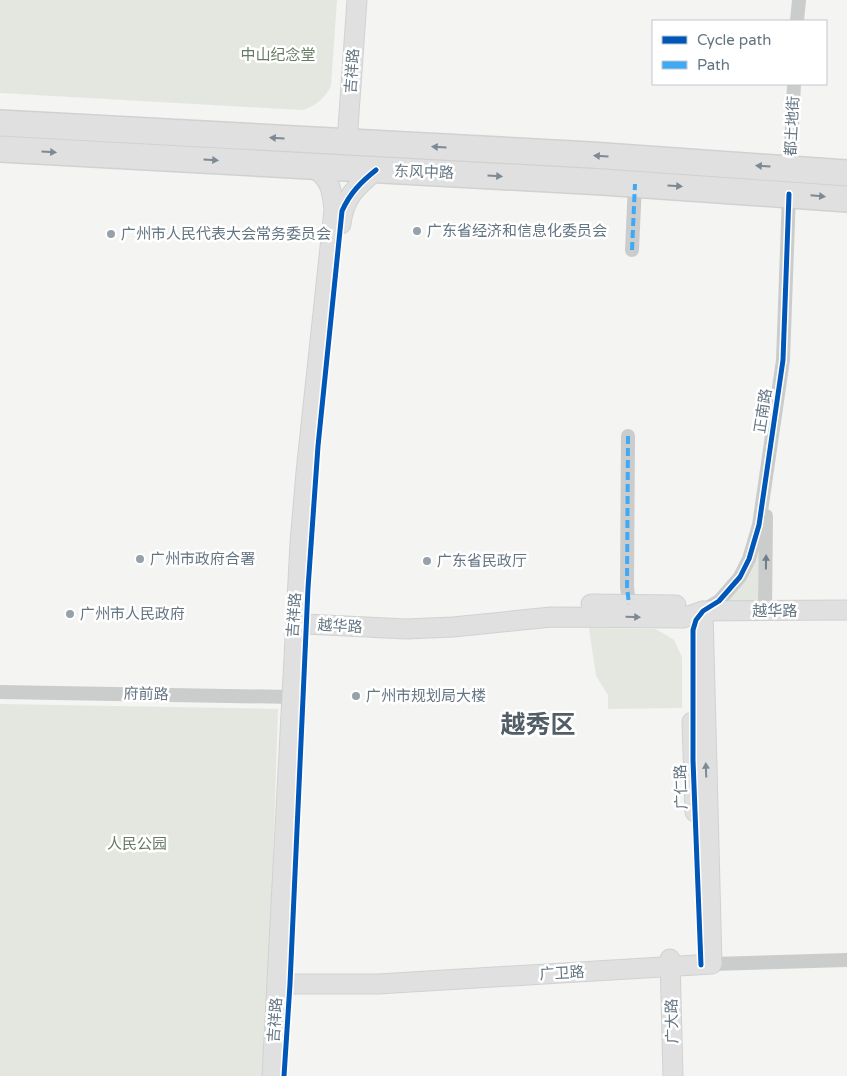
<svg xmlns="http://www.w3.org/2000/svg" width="847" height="1076" font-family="'Varela Round','Noto Sans SC',sans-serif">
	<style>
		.green { fill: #e4e7e0 }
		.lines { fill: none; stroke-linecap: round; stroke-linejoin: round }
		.secondary-casing { stroke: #d0d2d2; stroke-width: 21 }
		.highway-casing { stroke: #d0d1d1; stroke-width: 28 }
		.street { stroke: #cbcdcd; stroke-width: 14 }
		.secondary { stroke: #e0e0e0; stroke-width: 19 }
		.highway { stroke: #e0e0e0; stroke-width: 25 }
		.quiet { stroke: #3fa9f5; stroke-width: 4; stroke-dasharray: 8 4; stroke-linecap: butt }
		.cycleway-casing { stroke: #fff; stroke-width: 8 }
		.cycleway { stroke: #0057b8; stroke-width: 5 }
		.oneway { fill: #7d8a95 }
		.oneway2 { fill: #6e7e8a }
		.poi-dot { fill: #96a1a9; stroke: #fff; stroke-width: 2 }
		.labels { text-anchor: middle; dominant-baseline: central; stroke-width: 5; stroke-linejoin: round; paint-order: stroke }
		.park-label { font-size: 15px; fill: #677a63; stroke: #fff }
		.street-label { font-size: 15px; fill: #647582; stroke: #fff }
		.poi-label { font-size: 15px; fill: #647582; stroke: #fff; text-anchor: start }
		.town-label { font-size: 25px; font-weight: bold; fill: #525e67; stroke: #fff }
	</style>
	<rect width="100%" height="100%" fill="#f4f4f2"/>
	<g class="green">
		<path d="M 0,0 L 337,0 L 331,86 C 325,98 314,108 301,110 L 0,93 Z"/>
		<path d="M 761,546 L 760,602 L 725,603 L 747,580 Z"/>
		<path d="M 589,628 L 656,629 L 674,640 L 682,657 L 682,708 L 608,709 L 608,695 L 596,676 Z"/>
		<path d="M 0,704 L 278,709 L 266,1076 L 0,1076 Z"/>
	</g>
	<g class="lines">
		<defs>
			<g id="secondary">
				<path d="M 347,142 L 357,0"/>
				<path d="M 341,224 C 344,197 356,187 376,170"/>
				<path d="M 591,604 L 676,605"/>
				<path d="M 297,617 L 305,624 L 406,629 L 453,627 L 551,617 L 683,618 L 703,611 L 847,610"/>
				<path d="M 692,722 L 695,812"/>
				<path d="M 670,959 L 673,1076"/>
				<path d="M 278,980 L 290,984 L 378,984 L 712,964 L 703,611"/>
				<path d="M 272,1076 L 300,543 L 306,472 L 334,210 C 332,188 330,178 311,166"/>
			</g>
			<g id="highway">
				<path d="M 0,123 L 591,155 L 847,173"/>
				<path d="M 0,149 L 603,182 L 847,199"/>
			</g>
		</defs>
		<use href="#secondary" class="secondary-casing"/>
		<use href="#highway" class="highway-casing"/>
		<g class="street">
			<path d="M 797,21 L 799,0"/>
			<path d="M 790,168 L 794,84"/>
			<path d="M 632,250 L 635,184"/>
			<path d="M 628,436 L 627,587 L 629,604"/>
			<path d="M 765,610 L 766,516"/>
			<path d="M 703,611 L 719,601 L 740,577 L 749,559 L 759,525 L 783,360 L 789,194"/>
			<path d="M 0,692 L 292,697"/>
			<path d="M 712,964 L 847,960"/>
		</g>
		<use href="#secondary" class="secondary"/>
		<use href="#highway" class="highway"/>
		<g class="quiet">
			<path d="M 632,250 L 635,184"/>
			<path d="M 628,436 L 627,587 L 629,604"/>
		</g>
		<defs>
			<g id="cycleway">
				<path d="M 701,965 L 693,760 L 693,630 L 696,620 L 703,611 L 719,601 L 740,577 L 749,559 L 759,525 L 783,360 L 789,194"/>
				<path d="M 284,1076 L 290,984 L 308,588 L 318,446 L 342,211 C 350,193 361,182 376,170"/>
			</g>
		</defs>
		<use href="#cycleway" class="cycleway-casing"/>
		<use href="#cycleway" class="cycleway"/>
	</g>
	<defs><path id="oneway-solid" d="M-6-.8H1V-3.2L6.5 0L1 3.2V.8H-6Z" transform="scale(1.25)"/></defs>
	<g class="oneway">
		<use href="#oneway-solid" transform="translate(277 138) rotate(-177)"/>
		<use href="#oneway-solid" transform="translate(439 147) rotate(-177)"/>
		<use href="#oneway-solid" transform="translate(49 152) rotate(3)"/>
		<use href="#oneway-solid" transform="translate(601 156) rotate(-176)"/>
		<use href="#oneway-solid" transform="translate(211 160) rotate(3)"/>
		<use href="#oneway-solid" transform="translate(763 166) rotate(-176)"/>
		<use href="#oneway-solid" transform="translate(495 176) rotate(3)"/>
		<use href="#oneway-solid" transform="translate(675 186) rotate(4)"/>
		<use href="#oneway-solid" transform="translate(818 196) rotate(5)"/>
		<use href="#oneway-solid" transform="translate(633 617) rotate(1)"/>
		<use href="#oneway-solid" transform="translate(706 770) rotate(-92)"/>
	</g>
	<use class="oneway2" href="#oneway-solid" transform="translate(766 562) rotate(-89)"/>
	<g class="poi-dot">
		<circle cx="417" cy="231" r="5"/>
		<circle cx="111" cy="234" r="5"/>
		<circle cx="140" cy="559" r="5"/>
		<circle cx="427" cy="561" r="5"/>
		<circle cx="70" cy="614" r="5"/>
		<circle cx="356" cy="696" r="5"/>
	</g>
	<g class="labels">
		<g class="park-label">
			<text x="278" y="55">中山纪念堂</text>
			<text x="137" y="844">人民公园</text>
		</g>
		<g class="street-label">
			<text transform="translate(352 71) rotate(-86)">吉祥路</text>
			<text transform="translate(792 126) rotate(-87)">都土地街</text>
			<text transform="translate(424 172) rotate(2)">东风中路</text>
			<text transform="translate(763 411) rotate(-81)">正南路</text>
			<text x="775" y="611">越华路</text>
			<text transform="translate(294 615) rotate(-86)">吉祥路</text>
			<text transform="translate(340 626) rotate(3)">越华路</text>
			<text transform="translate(146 694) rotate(1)">府前路</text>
			<text transform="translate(681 787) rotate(-92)">广仁路</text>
			<text transform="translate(562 973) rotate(-3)">广卫路</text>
			<text transform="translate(275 1020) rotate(-86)">吉祥路</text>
			<text transform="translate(672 1021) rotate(-91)">广大路</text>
		</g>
		<g class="poi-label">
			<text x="427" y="231">广东省经济和信息化委员会</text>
			<text x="121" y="234">广州市人民代表大会常务委员会</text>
			<text x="150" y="559">广州市政府合署</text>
			<text x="437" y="561">广东省民政厅</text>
			<text x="80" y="614">广州市人民政府</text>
			<text x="366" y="696">广州市规划局大楼</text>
		</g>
		<g class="town-label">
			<text x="538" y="725">越秀区</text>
		</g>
	</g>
	<rect x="652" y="20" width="175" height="65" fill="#ffffff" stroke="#c1c8cd"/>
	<rect x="662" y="36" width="25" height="8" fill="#0057b8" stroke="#c1c8cd"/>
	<text x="697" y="45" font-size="15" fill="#647582">Cycle path</text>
	<rect x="662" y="61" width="25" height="8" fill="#3fa9f5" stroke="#c1c8cd"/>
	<text x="697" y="70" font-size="15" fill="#647582">Path</text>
</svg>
